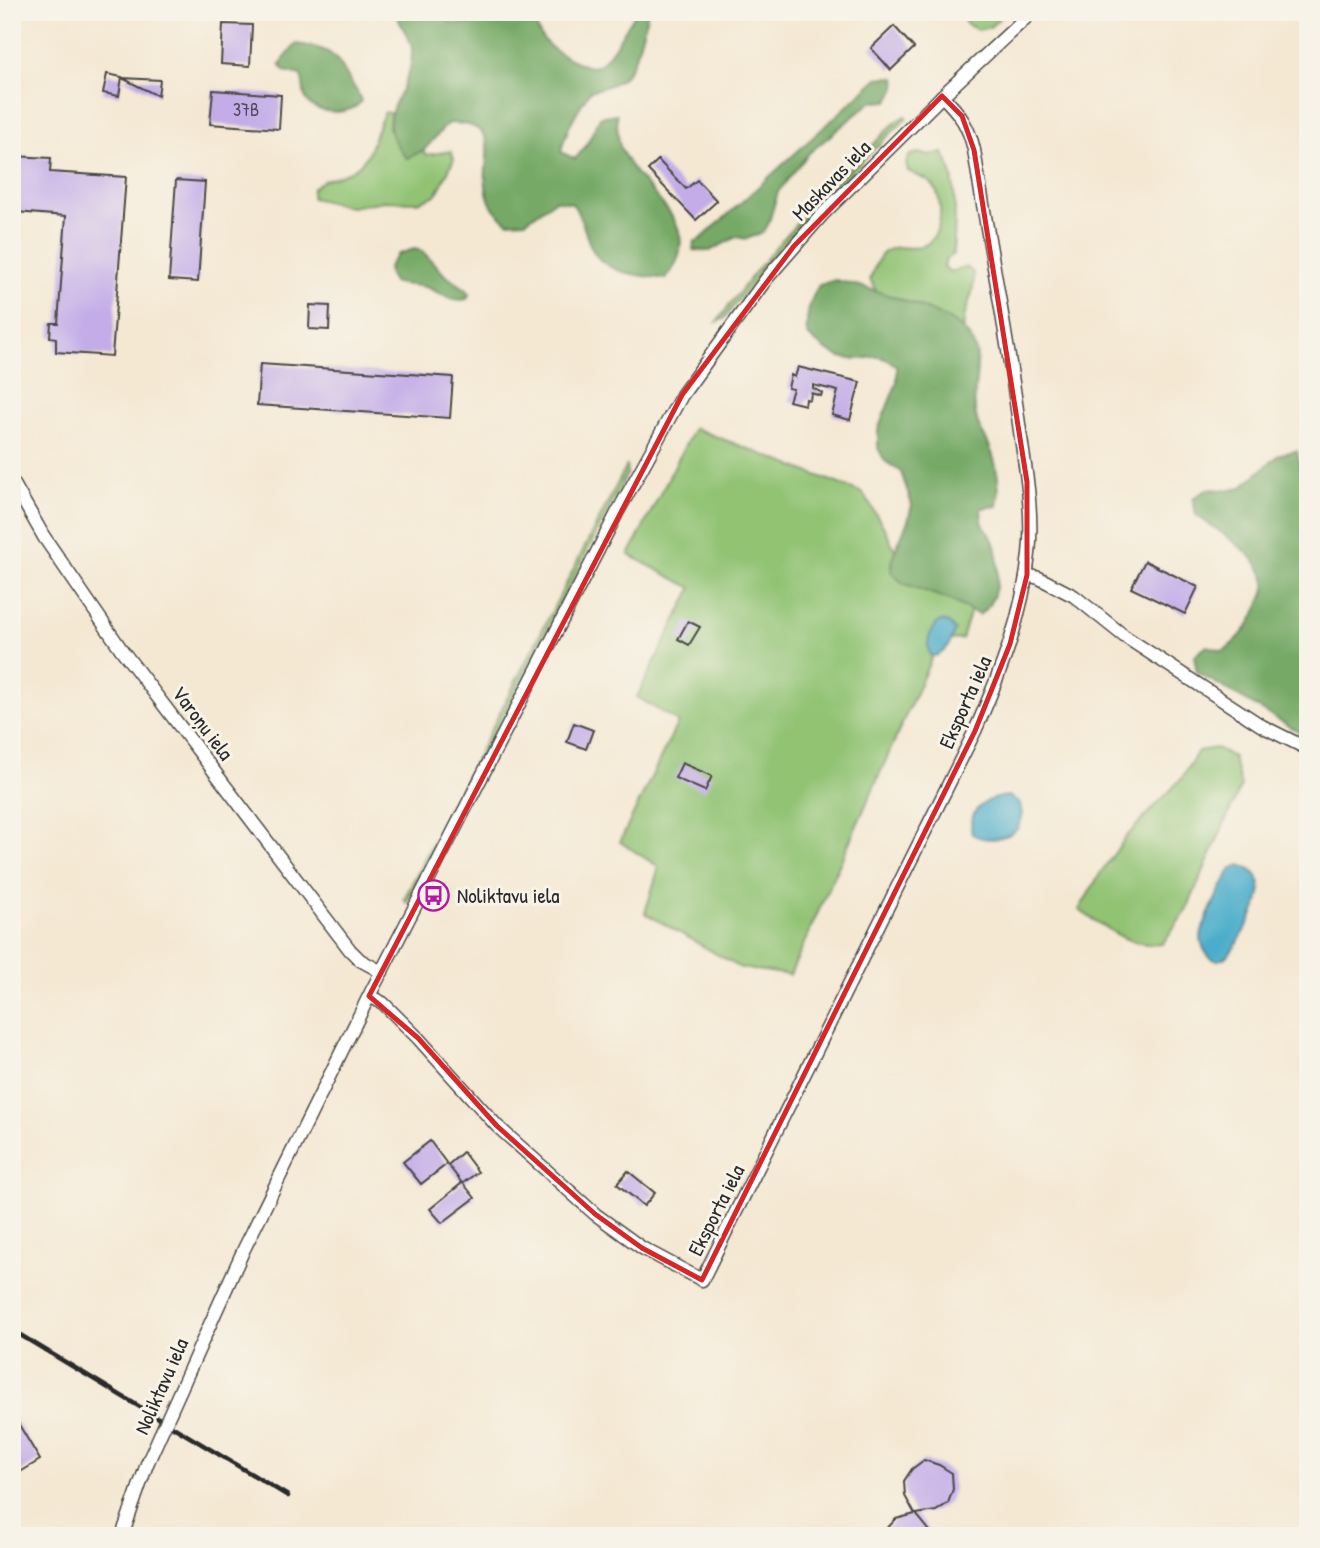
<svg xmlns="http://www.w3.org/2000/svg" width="1320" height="1548" font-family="'Patrick Hand',sans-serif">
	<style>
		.green { fill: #91c373; stroke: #5e774f; stroke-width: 2 }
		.forest { fill: #74a965; stroke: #506a48; stroke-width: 2 }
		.water { fill: #4cadcb; stroke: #3c6c7b; stroke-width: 2 }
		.building { fill: #c3ace8 }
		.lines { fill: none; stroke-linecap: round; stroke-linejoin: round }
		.street-casing { stroke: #494744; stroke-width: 15 }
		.street { stroke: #fff; stroke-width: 12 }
		.rail { stroke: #2b2b2b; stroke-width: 4.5 }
		.street-bridge-casing { stroke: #494744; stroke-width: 15; stroke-linecap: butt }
		.street-bridge { stroke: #fff; stroke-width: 12 }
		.marked { fill: none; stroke: #d62828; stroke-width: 5; stroke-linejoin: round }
		.labels { text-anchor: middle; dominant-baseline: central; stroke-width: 6; stroke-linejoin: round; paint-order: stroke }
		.number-label { font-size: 18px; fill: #514b5a }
		.street-label { font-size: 21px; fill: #2b2b2b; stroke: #f7f3e8 }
		.poi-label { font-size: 21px; fill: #2b2b2b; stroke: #f7f3e8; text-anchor: start }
	</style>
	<rect width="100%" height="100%" fill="#f7f3e8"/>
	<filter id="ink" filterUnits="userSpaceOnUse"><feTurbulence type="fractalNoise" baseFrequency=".0143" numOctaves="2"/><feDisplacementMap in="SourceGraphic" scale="14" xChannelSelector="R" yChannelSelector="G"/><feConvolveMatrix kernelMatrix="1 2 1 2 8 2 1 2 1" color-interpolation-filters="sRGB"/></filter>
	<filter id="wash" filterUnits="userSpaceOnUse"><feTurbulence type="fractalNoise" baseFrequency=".00686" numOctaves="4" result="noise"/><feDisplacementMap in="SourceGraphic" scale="28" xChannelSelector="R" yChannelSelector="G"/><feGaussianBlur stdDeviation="1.57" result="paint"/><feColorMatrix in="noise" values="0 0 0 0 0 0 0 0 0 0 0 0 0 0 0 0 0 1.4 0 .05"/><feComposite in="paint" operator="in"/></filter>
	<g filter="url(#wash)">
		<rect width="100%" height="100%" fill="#f4e8d3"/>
		<g class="green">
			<path d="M 961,12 L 1006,12 L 990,27 L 978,30 L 966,24 Z"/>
			<path d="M 385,112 L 390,113 L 389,129 L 407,158 L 423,150 L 426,155 L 451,151 L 454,159 L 439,190 L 434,196 L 418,202 L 383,201 L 351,207 L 312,198 L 312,189 C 325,175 343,178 357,167 C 374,153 374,129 385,112 Z"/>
			<path d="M 905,116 L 907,118 C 840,180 778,246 724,319 L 717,322 C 762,259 814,202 870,148 C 880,138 893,122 905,116 Z"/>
			<path d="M 918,153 L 926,155 L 943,153 C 959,174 955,229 953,254 L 946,259 L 944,267 L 951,272 L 966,267 L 973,272 C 977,296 961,310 964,329 L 949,319 L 876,291 L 870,279 C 874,270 877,257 886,251 C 897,243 912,251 923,246 C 943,238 945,199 932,184 C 926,178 915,175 908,171 L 906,163 L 910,155 Z"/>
			<path d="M 694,428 L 863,493 L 886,531 L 900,560 L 975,597 L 962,639 L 939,641 L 790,975 L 741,968 L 645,913 L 659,867 L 620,842 L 678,722 L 637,697 L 692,588 L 629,555 Z"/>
			<path d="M 627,465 L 627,474 L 407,903 L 404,899 Z"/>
			<path d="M 1216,748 L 1233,757 L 1241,786 L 1186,911 L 1162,944 C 1129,948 1105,927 1079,910 L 1101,872 L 1127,836 L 1182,778 L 1198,751 Z"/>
		</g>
		<g class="forest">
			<path d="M 396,12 L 438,12 L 451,23 L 468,24 L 483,12 L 536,12 C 532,39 556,53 577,62 C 584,65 590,69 598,65 C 610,59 627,25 636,12 L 648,12 C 643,30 636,68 621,79 C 613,86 600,88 590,91 C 577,111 566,128 561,152 L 575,159 L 586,146 L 600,117 L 617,114 C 617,125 617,135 620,146 C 638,196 712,221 666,279 C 640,275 605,275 592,249 C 583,231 585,221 572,203 L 555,200 L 526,221 L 508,222 C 499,215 491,208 488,196 C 477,163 510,123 448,123 L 424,150 L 407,158 C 366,114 411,99 412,53 C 413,39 399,26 396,12 Z"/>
			<path d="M 296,44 C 330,49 334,51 350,81 C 354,88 359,92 361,101 C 352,116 316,115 307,101 C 303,95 304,83 301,75 L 284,71 L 280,64 Z"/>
			<path d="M 888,77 L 896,78 C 898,88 894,93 888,101 L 871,102 L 809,153 L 778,192 L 768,225 L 763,232 L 747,239 L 736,237 L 710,251 L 693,250 L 694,242 L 701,239 L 878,78 Z"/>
			<path d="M 414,249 L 422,251 L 445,275 L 466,289 L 469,294 L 467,299 C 451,302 442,294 428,288 C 417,284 404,286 393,282 L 389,275 L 388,267 L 398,254 Z"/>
			<path d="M 835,280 C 864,286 938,309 960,327 C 969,334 977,348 977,360 C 978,382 970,400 978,424 C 980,431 985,436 988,443 C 997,463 1001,485 997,506 L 981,508 C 982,531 984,522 992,538 C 1000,555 1000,587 990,603 C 988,607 982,612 979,615 L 950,600 L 902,583 L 891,571 L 894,553 L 908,521 L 912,505 L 901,472 L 885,461 L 878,448 L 878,430 L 897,382 L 897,366 C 874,349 874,361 850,359 C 833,357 819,346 807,334 C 806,315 809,302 819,285 Z"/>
			<path d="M 1297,451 L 1300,468 L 1308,478 L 1308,737 L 1197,672 L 1194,656 L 1207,646 L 1223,651 C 1238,641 1251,625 1257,609 C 1260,602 1264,595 1265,588 C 1270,560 1216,530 1196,515 L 1193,498 L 1208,489 L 1226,490 L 1242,487 L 1280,454 Z"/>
		</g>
		<g class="water">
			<path d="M 940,621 L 949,623 L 955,630 C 951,642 947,653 934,656 L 930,655 C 925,643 930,630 940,621 Z"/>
			<path d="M 1009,796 L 1020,803 L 1022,815 L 1018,828 C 1006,840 986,842 972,834 C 967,809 987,797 1009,796 Z"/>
			<path d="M 1240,865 C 1274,876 1258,906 1246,928 C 1241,938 1234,951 1224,958 C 1209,967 1198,943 1202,932 C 1208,911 1220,891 1229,872 L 1234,867 Z"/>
		</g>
		<g id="blocks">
			<g class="building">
				<path d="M 223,24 L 252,25 L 250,66 L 221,64 Z"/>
				<path d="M 894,26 L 914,48 L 891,70 L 871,48 Z"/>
				<path d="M 107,74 L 122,77 L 119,96 L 103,93 Z"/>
				<path d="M 122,78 L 160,80 L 158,96 Z"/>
				<path d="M 213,90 L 281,95 L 279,129 L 210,124 Z"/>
				<path d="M 12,156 L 51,158 L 50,172 L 126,177 L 112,356 L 56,352 L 56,338 L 50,337 L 51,323 L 58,323 L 66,216 L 16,212 L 18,199 L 14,198 L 16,185 L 12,185 Z"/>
				<path d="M 658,160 L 686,189 L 697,180 L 717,201 L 696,220 L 648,170 Z"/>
				<path d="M 176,180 L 205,182 L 198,282 L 169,280 Z"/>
				<path d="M 310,305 L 330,306 L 329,330 L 309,329 Z"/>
				<path d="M 260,364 L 453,377 L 450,418 L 257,405 Z"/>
				<path d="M 798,367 L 860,382 L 850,420 L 832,415 L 838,391 L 813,385 L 813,388 L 822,393 L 821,396 L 811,393 L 810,400 L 806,399 L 805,405 L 789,401 L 793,389 L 788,388 L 791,375 L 795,377 Z"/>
				<path d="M 1145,561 L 1198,587 L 1185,614 L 1131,588 Z"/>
				<path d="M 688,621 L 700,627 L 689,645 L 678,639 Z"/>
				<path d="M 574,723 L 593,730 L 586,749 L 567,742 Z"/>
				<path d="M 682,763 L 712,776 L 705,791 L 675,778 Z"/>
				<path d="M 430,1141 L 447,1164 L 421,1184 L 403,1162 Z"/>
				<path d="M 463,1152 L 478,1172 L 463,1183 L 475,1198 L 442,1223 L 430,1209 L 462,1183 L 448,1165 Z"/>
				<path d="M 628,1171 L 655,1193 L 644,1206 L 617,1184 Z"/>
				<path d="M 12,1413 L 40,1460 L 12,1477 Z"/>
				<path d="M 924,1460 L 939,1465 L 952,1473 L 953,1489 L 948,1503 L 936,1511 L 916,1514 L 934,1536 L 880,1536 L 896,1519 L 915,1514 L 905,1496 L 904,1481 L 912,1469 Z"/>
			</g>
		</g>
	</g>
	<g filter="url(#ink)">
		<use href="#blocks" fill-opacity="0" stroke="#494744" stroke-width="2"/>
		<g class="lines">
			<defs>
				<g id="street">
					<path d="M 12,481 L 44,537 L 121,649 L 350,950 L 360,960 L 382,972"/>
					<path d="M 1027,575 L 1039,578 L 1074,596 L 1124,636 L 1262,726 L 1308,749"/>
					<path d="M 369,996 L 383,1003 L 418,1038 L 497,1126 L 595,1214 L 642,1248 L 702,1280 L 975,731 C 1000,674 1023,616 1029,554 C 1034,509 1024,462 1018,417 C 1006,328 988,239 974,150 C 969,127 960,113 942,96"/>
					<path d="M 184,1382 L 244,1249 L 369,996 L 616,515 L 682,395 L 767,278 L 822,215 L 942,96 L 1032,12"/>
					<path d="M 122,1536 L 147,1464"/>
				</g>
			</defs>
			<use href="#street" class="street-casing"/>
			<use href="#street" class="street"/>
			<path class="rail" d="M 12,1330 L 288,1496"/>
			<defs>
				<path id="street-bridge" d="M 147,1464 L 184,1382"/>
			</defs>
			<use href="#street-bridge" class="street-bridge-casing"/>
			<use href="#street-bridge" class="street-bridge"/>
		</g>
	</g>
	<path class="marked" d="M 942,96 L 962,116 L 974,150 L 1027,482 L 1027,575 L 1010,644 L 975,731 L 702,1280 L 642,1248 L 595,1214 L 497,1126 L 418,1038 L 369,996 L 682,395 L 794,246 Z"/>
	<defs>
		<symbol id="bus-ring" viewBox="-11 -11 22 22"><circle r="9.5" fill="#f7f3e8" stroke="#b5179e" stroke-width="1.5"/><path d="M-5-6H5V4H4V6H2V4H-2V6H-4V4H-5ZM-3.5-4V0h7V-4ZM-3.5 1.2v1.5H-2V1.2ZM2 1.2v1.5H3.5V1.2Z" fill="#b5179e"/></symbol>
	</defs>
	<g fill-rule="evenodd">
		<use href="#bus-ring" x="416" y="878" width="35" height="35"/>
	</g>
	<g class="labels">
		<g class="number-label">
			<text x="246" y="109">37B</text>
		</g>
		<g class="street-label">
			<text transform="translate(831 180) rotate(-46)">Maskavas iela</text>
			<text transform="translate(965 702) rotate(-66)">Eksporta iela</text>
			<text transform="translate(203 723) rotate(53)">Varoņu iela</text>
			<text transform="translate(716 1210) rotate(-63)">Eksporta iela</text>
			<text transform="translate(161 1386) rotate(-66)">Noliktavu iela</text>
		</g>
		<g class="poi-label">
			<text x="457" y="895">Noliktavu iela</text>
		</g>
	</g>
	<rect width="1320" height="1548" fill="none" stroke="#f7f3e8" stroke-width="42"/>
</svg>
